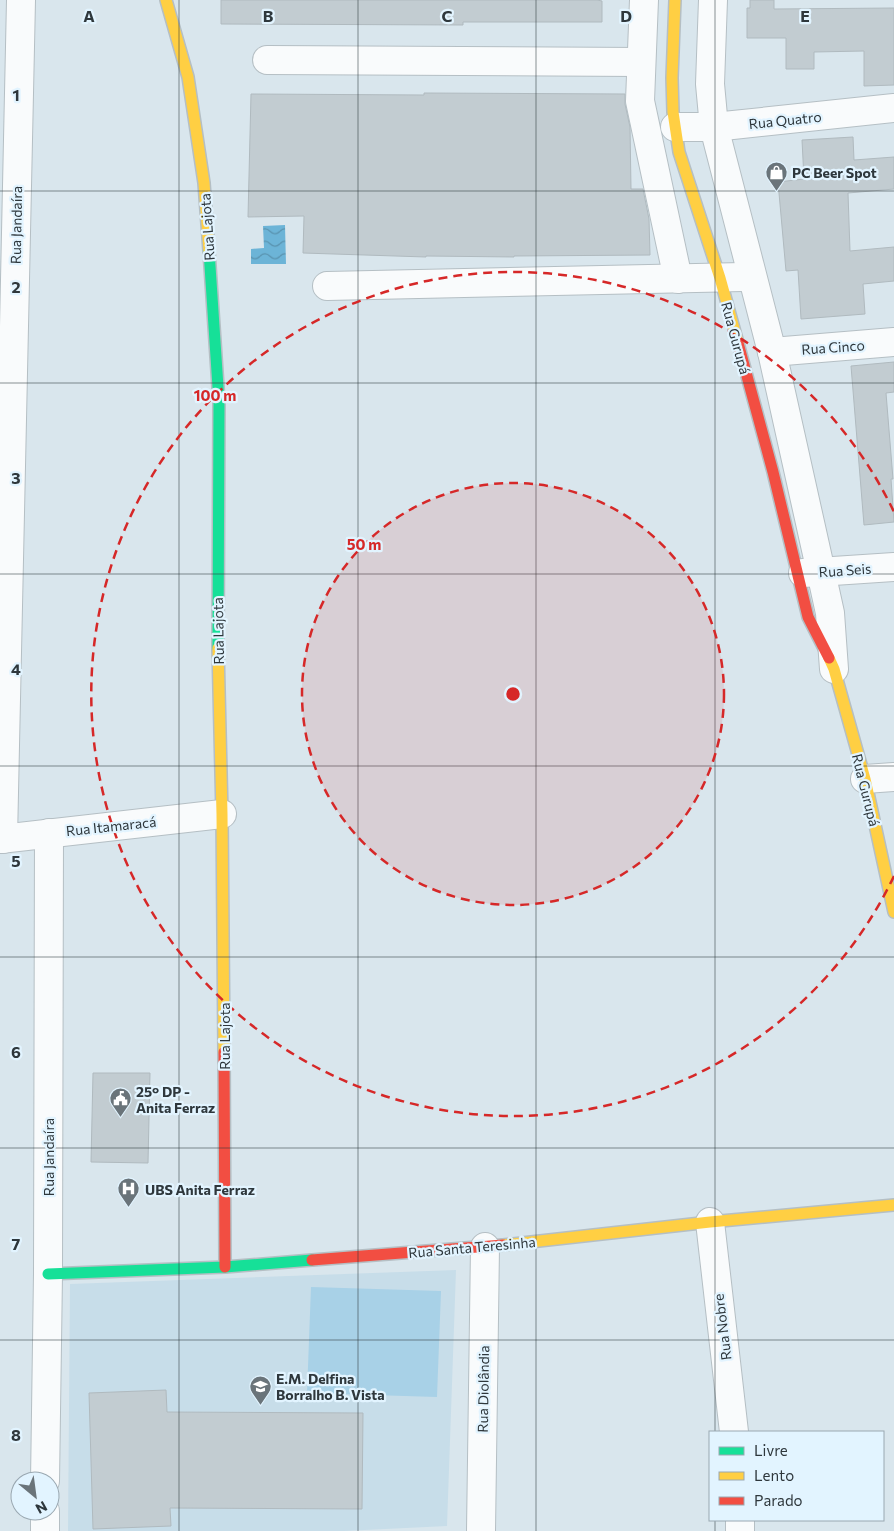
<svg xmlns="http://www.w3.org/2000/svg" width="894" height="1531" font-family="Commissioner,sans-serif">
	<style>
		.built { fill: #c7dde9 }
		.pitch { fill: #a8d1e7 }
		.water { fill: url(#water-waves) }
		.building { fill: #c2ccd1; stroke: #b0babf }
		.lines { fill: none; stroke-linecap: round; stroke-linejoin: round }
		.street-casing { stroke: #b5bfc4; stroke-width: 30 }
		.fast-casing { stroke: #b5bfc4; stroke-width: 14 }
		.slow-casing { stroke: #b5bfc4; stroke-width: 14 }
		.jam-casing { stroke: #b5bfc4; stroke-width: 14 }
		.street { stroke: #f9fbfc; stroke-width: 28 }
		.fast { stroke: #16e098; stroke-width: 11 }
		.slow { stroke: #ffcf43; stroke-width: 11 }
		.jam { stroke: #f24e42; stroke-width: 11 }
		.grid { fill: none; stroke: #2e373c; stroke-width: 1; stroke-opacity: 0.55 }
		.ring { fill: none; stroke: #d62828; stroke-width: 2.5; stroke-dasharray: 9 6 }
		.labels { text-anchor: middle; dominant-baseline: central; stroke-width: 4.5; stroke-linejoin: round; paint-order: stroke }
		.street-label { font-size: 14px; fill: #2e373c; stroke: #e2f4ff }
		.poi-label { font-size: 14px; font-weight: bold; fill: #2e373c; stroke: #e2f4ff; text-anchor: start }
		.grid-label { font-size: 16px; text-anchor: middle; font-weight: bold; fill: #2e373c; stroke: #e2f4ff; stroke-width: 4.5; stroke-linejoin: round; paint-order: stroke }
		.centre { fill: #d62828; stroke: #e2f4ff; stroke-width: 2.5 }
		.ring-label { font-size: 15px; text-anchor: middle; font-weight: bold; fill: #d62828; stroke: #e2f4ff; stroke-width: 4.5; stroke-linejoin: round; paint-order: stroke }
	</style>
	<defs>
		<pattern id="water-waves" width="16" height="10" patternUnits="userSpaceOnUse" patternTransform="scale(1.25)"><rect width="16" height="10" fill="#6cb4d7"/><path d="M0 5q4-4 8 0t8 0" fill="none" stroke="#5993b0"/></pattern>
	</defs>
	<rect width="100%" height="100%" fill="#d9e6ed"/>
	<path class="built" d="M 456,1270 L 447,1526 L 344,1531 L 68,1531 L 70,1284 Z"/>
	<path class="pitch" d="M 311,1287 L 441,1291 L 437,1397 L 307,1393 Z"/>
	<path class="water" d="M 285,225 L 286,264 L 251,264 L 251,249 L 264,248 L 263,226 Z"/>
	<g class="building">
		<path d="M 221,0 L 597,0 L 602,1 L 602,22 L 463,22 L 463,25 L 221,24 Z"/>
		<path d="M 750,0 L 774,0 L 774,9 L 894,8 L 894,85 L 864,86 L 864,51 L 814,52 L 814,69 L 786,69 L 786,38 L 747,38 L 747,8 L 750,8 Z"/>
		<path d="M 424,93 L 625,94 L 625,104 L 630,127 L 631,189 L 643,189 L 649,219 L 650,255 L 514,256 L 514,257 L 426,256 L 426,257 L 303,253 L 304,216 L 248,217 L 251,94 L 424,95 Z"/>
		<path d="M 853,137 L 854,160 L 894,157 L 894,189 L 848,193 L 850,251 L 894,247 L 894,281 L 863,284 L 865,314 L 801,319 L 798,270 L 786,271 L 778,182 L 804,179 L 802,140 Z"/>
		<path d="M 894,362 L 894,392 L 886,393 L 893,479 L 891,479 L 894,522 L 864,525 L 851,366 Z"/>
		<path d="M 93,1073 L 150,1073 L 148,1163 L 91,1162 Z"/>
		<path d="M 166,1390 L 167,1412 L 363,1413 L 362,1509 L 170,1508 L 171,1526 L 93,1529 L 89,1393 Z"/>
	</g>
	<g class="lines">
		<defs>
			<g id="street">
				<path d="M 644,0 L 640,101 L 678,279"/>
				<path d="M 713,0 L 710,84 L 714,127 L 772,352 L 821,572 L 830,613 L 834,669"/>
				<path d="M 267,60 L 641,62"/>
				<path d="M 675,127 L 714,127 L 894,108"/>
				<path d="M 327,286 L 743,277"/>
				<path d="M 772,352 L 894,342"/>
				<path d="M 803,573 L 894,567"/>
				<path d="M 865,779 L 894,777"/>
				<path d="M 0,839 L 222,814"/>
				<path d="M 3,839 L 21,0"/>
				<path d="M 710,1222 L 734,1432"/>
				<path d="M 45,1481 L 48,1274 L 49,833"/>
				<path d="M 45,1531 L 45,1511"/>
				<path d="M 481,1531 L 485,1247"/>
				<path d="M 740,1531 L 740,1520"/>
			</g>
			<g id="fast">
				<path d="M 209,251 L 219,402 L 218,648"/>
				<path d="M 48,1274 L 225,1267 L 312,1260"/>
			</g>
			<g id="slow">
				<path d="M 166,0 L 188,77 L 204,183 L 209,251"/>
				<path d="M 675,0 L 672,78 L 673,112 L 679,152 L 720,278 L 738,343"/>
				<path d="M 218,648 L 222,814 L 224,1052"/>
				<path d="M 829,658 L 834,669 L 865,779 L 894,912"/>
				<path d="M 503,1245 L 710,1222 L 894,1205"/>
			</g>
			<g id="jam">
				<path d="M 738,343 L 773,472 L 808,617 L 829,658"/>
				<path d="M 224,1052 L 225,1267"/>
				<path d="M 312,1260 L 503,1245"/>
			</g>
		</defs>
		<use href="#street" class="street-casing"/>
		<use href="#fast" class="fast-casing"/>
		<use href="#slow" class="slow-casing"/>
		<use href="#jam" class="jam-casing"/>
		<use href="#street" class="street"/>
		<use href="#fast" class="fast"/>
		<use href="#slow" class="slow"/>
		<use href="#jam" class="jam"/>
	</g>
	<path class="grid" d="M 179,0 L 179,1531M 358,0 L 358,1531M 536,0 L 536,1531M 715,0 L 715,1432M 0,191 L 894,191M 0,383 L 894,383M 0,574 L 894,574M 0,766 L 894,766M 0,957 L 894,957M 0,1148 L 894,1148M 0,1340 L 894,1340M 715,1520 L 715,1531"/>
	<circle cx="513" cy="694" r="211" fill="#d62828" fill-opacity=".12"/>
	<g class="ring">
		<circle cx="513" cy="694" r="211"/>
		<path d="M894 876A422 422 0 1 1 894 512"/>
	</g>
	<defs>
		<symbol id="shop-pin" viewBox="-11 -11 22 30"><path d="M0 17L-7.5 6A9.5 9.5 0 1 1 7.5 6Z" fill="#6a747a" stroke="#e2f4ff"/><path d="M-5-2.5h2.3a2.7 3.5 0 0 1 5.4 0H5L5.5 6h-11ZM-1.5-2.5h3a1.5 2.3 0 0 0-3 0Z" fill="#fff"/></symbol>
		<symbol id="civic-pin" viewBox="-11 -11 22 30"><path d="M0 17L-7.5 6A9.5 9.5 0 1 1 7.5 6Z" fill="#6a747a" stroke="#e2f4ff"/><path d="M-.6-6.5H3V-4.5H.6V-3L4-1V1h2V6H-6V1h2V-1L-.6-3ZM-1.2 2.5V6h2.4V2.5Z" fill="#fff"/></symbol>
		<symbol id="hospital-pin" viewBox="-11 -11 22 30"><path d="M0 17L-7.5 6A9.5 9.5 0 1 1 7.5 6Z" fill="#6a747a" stroke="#e2f4ff"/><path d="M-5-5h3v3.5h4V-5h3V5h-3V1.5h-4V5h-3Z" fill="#fff"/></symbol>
		<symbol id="school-pin" viewBox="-11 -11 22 30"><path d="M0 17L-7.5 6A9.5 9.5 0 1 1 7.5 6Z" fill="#6a747a" stroke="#e2f4ff"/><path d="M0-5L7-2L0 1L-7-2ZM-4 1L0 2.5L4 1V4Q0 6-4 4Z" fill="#fff"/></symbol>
	</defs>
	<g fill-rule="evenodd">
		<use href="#shop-pin" x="764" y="160" width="25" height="34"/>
		<use href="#civic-pin" x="108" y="1086" width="25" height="34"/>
		<use href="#hospital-pin" x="116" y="1176" width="25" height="34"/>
		<use href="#school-pin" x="248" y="1374" width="25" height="34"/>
	</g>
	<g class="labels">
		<g class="street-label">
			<text transform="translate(785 120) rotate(-6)">Rua Quatro</text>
			<text transform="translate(16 225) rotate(-89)">Rua Jandaíra</text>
			<text transform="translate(207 227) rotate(-94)">Rua Lajota</text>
			<text transform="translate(736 338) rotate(75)">Rua Gurupá</text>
			<text transform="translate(833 347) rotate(-4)">Rua Cinco</text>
			<text transform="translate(845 570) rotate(-4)">Rua Seis</text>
			<text transform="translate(218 631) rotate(-91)">Rua Lajota</text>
			<text transform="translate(866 790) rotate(76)">Rua Gurupá</text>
			<text transform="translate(111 826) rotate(-6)">Rua Itamaracá</text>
			<text transform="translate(224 1036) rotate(-90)">Rua Lajota</text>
			<text transform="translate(48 1157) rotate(-90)">Rua Jandaíra</text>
			<text transform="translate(472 1247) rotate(-5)">Rua Santa Teresinha</text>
			<text transform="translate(722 1327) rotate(-97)">Rua Nobre</text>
			<text transform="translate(483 1389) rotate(-89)">Rua Diolândia</text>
		</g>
		<g class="poi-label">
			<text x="792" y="172">PC Beer Spot</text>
			<text x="136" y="1091">25° DP -<tspan x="136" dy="16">Anita Ferraz</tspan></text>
			<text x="145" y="1189">UBS Anita Ferraz</text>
			<text x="276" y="1378">E.M. Delfina<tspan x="276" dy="16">Borralho B. Vista</tspan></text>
		</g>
	</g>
	<g class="grid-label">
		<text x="89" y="22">A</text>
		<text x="268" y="22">B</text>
		<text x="447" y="22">C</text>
		<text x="626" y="22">D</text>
		<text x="805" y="22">E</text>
		<text x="16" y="101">1</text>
		<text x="16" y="293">2</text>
		<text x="16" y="484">3</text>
		<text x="16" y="675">4</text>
		<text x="16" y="867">5</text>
		<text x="16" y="1058">6</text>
		<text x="16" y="1250">7</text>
		<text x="16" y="1441">8</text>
	</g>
	<circle cx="513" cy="694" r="8" class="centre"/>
	<g class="ring-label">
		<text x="215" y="401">100 m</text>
		<text x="364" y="550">50 m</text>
	</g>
	<rect x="709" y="1431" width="175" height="90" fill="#e2f4ff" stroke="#9aa8b1"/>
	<rect x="719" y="1447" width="25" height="8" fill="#16e098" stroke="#9aa8b1"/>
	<text x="754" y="1456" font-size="15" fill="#2e373c">Livre</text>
	<rect x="719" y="1472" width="25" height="8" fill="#ffcf43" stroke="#9aa8b1"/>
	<text x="754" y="1481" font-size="15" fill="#2e373c">Lento</text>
	<rect x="719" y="1497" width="25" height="8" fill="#f24e42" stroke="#9aa8b1"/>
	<text x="754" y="1506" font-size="15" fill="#2e373c">Parado</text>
	<g transform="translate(35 1496) rotate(151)"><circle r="24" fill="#e2f4ff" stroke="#9aa8b1"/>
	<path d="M0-4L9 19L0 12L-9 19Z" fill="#6a747a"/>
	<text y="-8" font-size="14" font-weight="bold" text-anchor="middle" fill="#2e373c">N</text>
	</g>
</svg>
